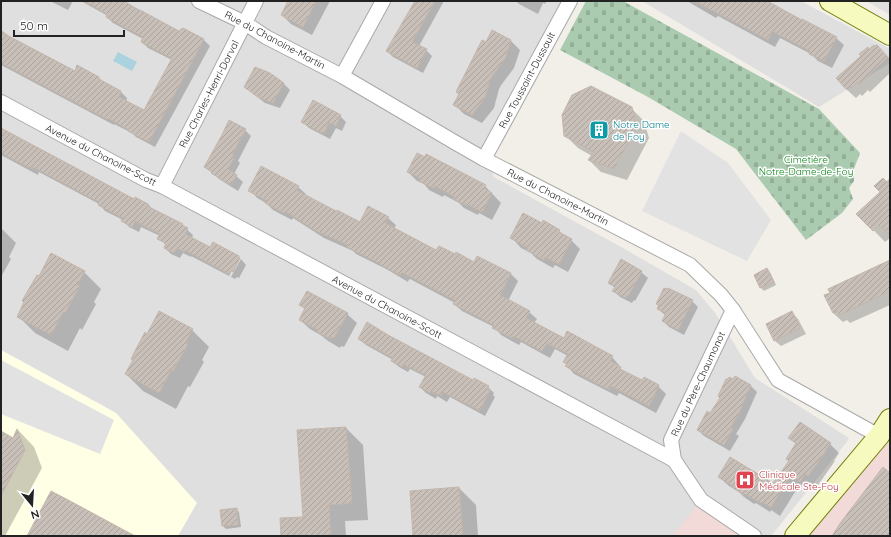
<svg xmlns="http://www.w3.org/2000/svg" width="891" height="537" font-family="Quicksand,sans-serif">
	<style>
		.residential { fill: #e0dfdf }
		.commercial { fill: #f2dad9 }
		.education { fill: #ffffe5 }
		.cemetery { fill: url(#cemetery-stones) }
		.parking { fill: #e2e2e2 }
		.water { fill: #aad3df }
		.shadow { fill: #0003 }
		.building { fill: url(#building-hatch); stroke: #c4b6ab }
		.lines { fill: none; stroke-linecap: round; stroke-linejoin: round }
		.minor-casing { stroke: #a9a9a9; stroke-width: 16 }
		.secondary-casing { stroke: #707d05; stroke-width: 22 }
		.minor { stroke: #fff; stroke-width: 14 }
		.secondary { stroke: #f7fabf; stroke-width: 20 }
		.labels { text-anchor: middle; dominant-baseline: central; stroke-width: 3; stroke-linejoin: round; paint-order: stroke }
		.street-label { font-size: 10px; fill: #222; stroke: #fff }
		.culture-label { font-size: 10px; fill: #0d838f; stroke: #fff; text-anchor: start }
		.park-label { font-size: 10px; fill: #0c8416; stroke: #fff }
		.health-label { font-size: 10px; fill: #be3a42; stroke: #fff; text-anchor: start }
	</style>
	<defs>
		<pattern id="cemetery-stones" width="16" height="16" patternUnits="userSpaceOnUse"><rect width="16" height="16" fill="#aacbaf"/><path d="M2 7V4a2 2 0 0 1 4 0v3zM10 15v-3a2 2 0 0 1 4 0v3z" fill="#92ae96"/></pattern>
		<pattern id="building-hatch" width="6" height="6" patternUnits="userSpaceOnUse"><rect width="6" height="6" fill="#c7bfb8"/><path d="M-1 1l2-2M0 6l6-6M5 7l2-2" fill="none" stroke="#aba49e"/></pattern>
	</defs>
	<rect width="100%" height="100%" fill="#f2efe9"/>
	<g class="residential">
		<path d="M 1,1 L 565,1 L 484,150 L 494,177 L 621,247 L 696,290 L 716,314 L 755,378 L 849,438 L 846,443 L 771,536 L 178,536 L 196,503 L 116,413 L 1,350 Z"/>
		<path d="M 642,1 L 801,1 L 890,49 L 890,63 L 819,107 Z"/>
		<path d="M 866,1 L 890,1 L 890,15 Z"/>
	</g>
	<g class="commercial">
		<path d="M 890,419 L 890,536 L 795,536 Z"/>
		<path d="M 701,500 L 754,536 L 673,536 Z"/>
	</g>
	<path class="education" d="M 1,350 L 116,413 L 197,503 L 178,536 L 1,536 Z"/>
	<path class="cemetery" d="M 586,1 L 623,1 L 819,109 L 860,153 L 854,169 L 854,181 L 849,188 L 853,199 L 842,213 L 806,240 L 736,149 L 648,97 L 560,50 Z"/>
	<g class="parking">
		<path d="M 681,131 L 728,163 L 771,220 L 747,261 L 642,211 Z"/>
		<path d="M 1,360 L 114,420 L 100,454 L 1,414 Z"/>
	</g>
	<path class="water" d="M 118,52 L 137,62 L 132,71 L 113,61 Z"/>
	<g class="shadow">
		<path d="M 50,1 L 73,1 L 68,10 Z"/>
		<path d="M 81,1 L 124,1 L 147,14 L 150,17 L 180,32 L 183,29 L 204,40 L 210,46 L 155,147 L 136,137 L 132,133 L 114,124 L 114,125 L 1,65 L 1,30 L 10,37 L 75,72 L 99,78 L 103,82 L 121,92 L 127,98 L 126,102 L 144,112 L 172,60 L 148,48 L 142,42 L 143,39 L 113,23 L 107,17 L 108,16 Z"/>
		<path d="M 289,1 L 330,1 L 312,35 L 291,24 L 282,15 Z"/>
		<path d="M 416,1 L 444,1 L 419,46 L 426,50 L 432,56 L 423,73 L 393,57 L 387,51 Z"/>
		<path d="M 516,1 L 547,1 L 545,4 L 543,3 L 538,14 L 519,4 Z"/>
		<path d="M 687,1 L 765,1 L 802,21 L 836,38 L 844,45 L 832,68 L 818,61 L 811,54 L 780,38 L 775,47 L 718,16 L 716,18 Z"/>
		<path d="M 510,40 L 520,50 L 514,68 L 502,84 L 499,89 L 494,108 L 482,123 L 464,114 L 455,105 L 486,43 Z"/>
		<path d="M 869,50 L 886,55 L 890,59 L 890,73 L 870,92 L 868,90 L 862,96 L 860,94 L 856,98 L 846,89 Z"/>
		<path d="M 283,83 L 290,90 L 280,108 L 265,103 L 252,93 L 246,87 Z"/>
		<path d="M 631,108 L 644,121 L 649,138 L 627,180 L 601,172 L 589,160 L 592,156 L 578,148 L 565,135 Z"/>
		<path d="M 340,116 L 346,122 L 342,131 L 336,128 L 330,139 L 309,128 L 303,122 Z"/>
		<path d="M 1,129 L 135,200 L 148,204 L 153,210 L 182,225 L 193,235 L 192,238 L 210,248 L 239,257 L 240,258 L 239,258 L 229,276 L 191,256 L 191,257 L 183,253 L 180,258 L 171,254 L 165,248 L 166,245 L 159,238 L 160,236 L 141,227 L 139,232 L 129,227 L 123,220 L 105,211 L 99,204 L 39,172 L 38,175 L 1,155 Z"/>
		<path d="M 245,130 L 251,136 L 238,161 L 240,163 L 234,174 L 243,182 L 238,191 L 219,179 L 205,166 Z"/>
		<path d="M 408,172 L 485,186 L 501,203 L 492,220 L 479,213 L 478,215 L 464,208 L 459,203 L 444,195 L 443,197 L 429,190 L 424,184 L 417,181 Z"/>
		<path d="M 890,178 L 890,238 L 885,242 L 858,214 L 881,192 L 886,182 Z"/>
		<path d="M 298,187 L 306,194 L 305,196 L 360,224 L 388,218 L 396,225 L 394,229 L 436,252 L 475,264 L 478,257 L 511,274 L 518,281 L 508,301 L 529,312 L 537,319 L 534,323 L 564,339 L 612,357 L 619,365 L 618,367 L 625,372 L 643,381 L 658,386 L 666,394 L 656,413 L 619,393 L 617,396 L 574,374 L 567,366 L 567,365 L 565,362 L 568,356 L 555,349 L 550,358 L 521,342 L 519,345 L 501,335 L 494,327 L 462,311 L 454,304 L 455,303 L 410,279 L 410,280 L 409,279 L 408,282 L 388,270 L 356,254 L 353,251 L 324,238 L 293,218 L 292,220 L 273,210 L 266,203 L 257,198 L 250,190 Z"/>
		<path d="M 542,225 L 559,231 L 566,237 L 571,240 L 580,249 L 568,272 L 555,265 L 553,268 L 537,259 L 531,253 L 521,248 L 512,238 Z"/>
		<path d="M 1,228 L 16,243 L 9,257 L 11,259 L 1,277 Z"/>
		<path d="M 241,259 L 246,265 L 239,278 L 237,277 L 235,279 L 231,277 Z"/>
		<path d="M 890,262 L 890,305 L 850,323 L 847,320 L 843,322 L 833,313 Z"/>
		<path d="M 767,270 L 770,272 L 776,285 L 764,291 L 761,288 L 755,275 Z"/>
		<path d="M 84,272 L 101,289 L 94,302 L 96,304 L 82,330 L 80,328 L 68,351 L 35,333 L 18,316 Z"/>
		<path d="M 641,272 L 648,278 L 635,301 L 634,300 L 632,303 L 620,297 L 614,291 L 615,288 L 609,283 Z"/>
		<path d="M 692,301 L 698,307 L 684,335 L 669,327 L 663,321 L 666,316 L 658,309 Z"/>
		<path d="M 300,305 L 347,314 L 357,323 L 344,347 L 341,346 L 340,348 L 328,341 L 322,336 L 310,329 L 300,320 L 306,310 Z"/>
		<path d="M 792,312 L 798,319 L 806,334 L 781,346 L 774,340 Z"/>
		<path d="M 192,330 L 209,347 L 202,360 L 204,362 L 190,387 L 188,386 L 176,409 L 143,391 L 126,374 L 148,335 Z"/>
		<path d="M 359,339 L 488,387 L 494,393 L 493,395 L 495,397 L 485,416 L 450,397 L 447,402 L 437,396 L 436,399 L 426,393 L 420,387 L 426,377 L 410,369 L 408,372 L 399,367 L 392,361 L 393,360 L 366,345 Z"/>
		<path d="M 751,386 L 757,392 L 745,419 L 736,434 L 739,436 L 730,451 L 704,436 L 698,430 L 711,414 L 721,398 Z"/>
		<path d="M 346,428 L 363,445 L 368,520 L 345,521 L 346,536 L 282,536 L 304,518 Z"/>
		<path d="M 18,430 L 34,447 L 42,468 L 5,536 L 1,536 L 1,436 L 13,439 Z"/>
		<path d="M 790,438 L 830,444 L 839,453 L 834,461 L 835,461 L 818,485 L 815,483 L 810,491 L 800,484 L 780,516 L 771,510 L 770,512 L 756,503 L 754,504 L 744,497 L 739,492 L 729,486 L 719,477 L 773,485 L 789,461 L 797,445 Z"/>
		<path d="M 459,488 L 476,505 L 478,536 L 414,536 Z"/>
		<path d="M 236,509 L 239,512 L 241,527 L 226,529 L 223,526 Z"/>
	</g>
	<g class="building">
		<path d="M 84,1 L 124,1 L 139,11 L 140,10 L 179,31 L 181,29 L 182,29 L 183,28 L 204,39 L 149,142 L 128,131 L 129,130 L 108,118 L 107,119 L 1,63 L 1,32 L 75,71 L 77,65 L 99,77 L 99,79 L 121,91 L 119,97 L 144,110 L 172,58 L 141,42 L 143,37 L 106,17 L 107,14 Z"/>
		<path d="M 288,1 L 316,1 L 303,27 L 281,15 Z"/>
		<path d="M 415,1 L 435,1 L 412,42 L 427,49 L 417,68 L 386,51 Z"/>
		<path d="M 694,1 L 767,1 L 802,20 L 802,19 L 837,37 L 824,61 L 809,54 L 810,51 L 772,31 L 768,40 L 748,29 Z"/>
		<path d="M 492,30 L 511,40 L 505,59 L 493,75 L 490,80 L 485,98 L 472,115 L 453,105 L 459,94 L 456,92 L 482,40 L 486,42 Z"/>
		<path d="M 874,45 L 875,46 L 877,45 L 888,57 L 860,83 L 858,82 L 852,88 L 850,85 L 846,89 L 836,78 L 861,56 L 859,54 L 868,47 L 869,49 Z"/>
		<path d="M 255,67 L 270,73 L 284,83 L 273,103 L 258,97 L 244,87 Z"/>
		<path d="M 591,86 L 632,107 L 637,125 L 614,169 L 588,160 L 594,152 L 564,136 L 562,115 L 572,95 Z"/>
		<path d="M 313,100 L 341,115 L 336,126 L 329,122 L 324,134 L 301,122 Z"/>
		<path d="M 229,120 L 246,129 L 232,154 L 235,156 L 228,169 L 237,175 L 231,185 L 211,173 L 212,172 L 204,167 L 222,135 Z"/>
		<path d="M 1,128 L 134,199 L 135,197 L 148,204 L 147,206 L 183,224 L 182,225 L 188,228 L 185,234 L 210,247 L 213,242 L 239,256 L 239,257 L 240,258 L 233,272 L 231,271 L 229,274 L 185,250 L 184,252 L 177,248 L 174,253 L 164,248 L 166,243 L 157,239 L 160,234 L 135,221 L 132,227 L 121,221 L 123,218 L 98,205 L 99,202 L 33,167 L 32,169 L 1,153 Z"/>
		<path d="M 417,153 L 425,157 L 426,154 L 486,185 L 484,188 L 492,193 L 482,212 L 469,205 L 468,206 L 453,199 L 455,197 L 435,186 L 434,188 L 429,186 L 419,181 L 420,178 L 407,172 Z"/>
		<path d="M 261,166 L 299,186 L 296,190 L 336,211 L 337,210 L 360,222 L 368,206 L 389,217 L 385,223 L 436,250 L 439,246 L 455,254 L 456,252 L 474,262 L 477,256 L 511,273 L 500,295 L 530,311 L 526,318 L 564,338 L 567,331 L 613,356 L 610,361 L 621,367 L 620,369 L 642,380 L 644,377 L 659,385 L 649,406 L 611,386 L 609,390 L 565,366 L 567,364 L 563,362 L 568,354 L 547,343 L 542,351 L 513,336 L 512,338 L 492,328 L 494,325 L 453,304 L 455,300 L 403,273 L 401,273 L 400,275 L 381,265 L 381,264 L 347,247 L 348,245 L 316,231 L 285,211 L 284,213 L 265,203 L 266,200 L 248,191 Z"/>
		<path d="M 883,178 L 888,183 L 890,182 L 890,235 L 879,225 L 873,231 L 856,214 L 880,192 L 874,186 Z"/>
		<path d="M 523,213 L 542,223 L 543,220 L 560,230 L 559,232 L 572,239 L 559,264 L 545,257 L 544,260 L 526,250 L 528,248 L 510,238 Z"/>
		<path d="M 51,253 L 85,271 L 77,285 L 80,286 L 65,313 L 63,312 L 51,335 L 17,317 L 24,302 L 22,301 L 30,287 L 37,275 L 39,276 Z"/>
		<path d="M 621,259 L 642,271 L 629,295 L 627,295 L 626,298 L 612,291 L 615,287 L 608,283 Z"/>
		<path d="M 890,260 L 890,291 L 840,315 L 838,311 L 833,313 L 824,295 L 830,293 L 828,289 Z"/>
		<path d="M 767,268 L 774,282 L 760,288 L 754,275 Z"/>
		<path d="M 664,288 L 667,289 L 668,288 L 693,300 L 678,330 L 662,321 L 666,313 L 657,309 L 659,305 L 656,304 Z"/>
		<path d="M 307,291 L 348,313 L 334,338 L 331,337 L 330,339 L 317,332 L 318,330 L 299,320 L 305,308 L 299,305 Z"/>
		<path d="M 159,311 L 193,329 L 185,343 L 188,344 L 173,371 L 171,370 L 159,393 L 125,374 L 133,360 L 131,359 L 136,349 L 145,332 L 147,334 Z"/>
		<path d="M 792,311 L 800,328 L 774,341 L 766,324 Z"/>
		<path d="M 367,322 L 388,335 L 473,380 L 474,378 L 489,386 L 487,389 L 490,390 L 480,410 L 479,410 L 443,392 L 441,396 L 431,391 L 430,393 L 419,387 L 426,375 L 403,364 L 402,367 L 391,361 L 393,358 L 358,339 Z"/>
		<path d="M 735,376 L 751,385 L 739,413 L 730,428 L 733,429 L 724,445 L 697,430 L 707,411 L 710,413 L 720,398 L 718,396 L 726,379 L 728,379 L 729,377 L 733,379 Z"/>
		<path d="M 800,422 L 831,443 L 825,451 L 826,451 L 808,476 L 805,474 L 800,482 L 791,475 L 771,507 L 762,502 L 761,503 L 745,494 L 744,495 L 733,488 L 733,486 L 718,477 L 730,457 L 773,483 L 789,461 L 786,459 L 796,443 L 788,438 Z"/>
		<path d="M 346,427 L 352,503 L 329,505 L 331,536 L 281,536 L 280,518 L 303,517 L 297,430 Z"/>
		<path d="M 17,429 L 25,450 L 1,496 L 1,431 L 13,438 Z"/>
		<path d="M 883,467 L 890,473 L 890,536 L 832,536 L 841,522 Z"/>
		<path d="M 459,487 L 463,536 L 413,536 L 410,491 Z"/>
		<path d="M 51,491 L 72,502 L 135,536 L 27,536 Z"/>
		<path d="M 237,508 L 238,525 L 222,526 L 220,510 Z"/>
	</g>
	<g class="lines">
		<defs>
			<g id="minor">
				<path d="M 199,1 L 245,23 L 266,37 L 342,76 L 456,143 L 484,159 L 690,265 L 721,295 L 733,310 L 778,380 L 879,436"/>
				<path d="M 342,76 L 383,1"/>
				<path d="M 1,102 L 146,180 L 162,186 L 674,460 L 701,500 L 754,536"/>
				<path d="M 484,159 L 570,1"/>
				<path d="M 162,186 L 256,1"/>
				<path d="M 674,460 L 671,440 L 733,310"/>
			</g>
			<g id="secondary">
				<path d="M 830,1 L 890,35"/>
				<path d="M 795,536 L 879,436 L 890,419"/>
			</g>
		</defs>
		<use href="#minor" class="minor-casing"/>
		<use href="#secondary" class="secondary-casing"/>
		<use href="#minor" class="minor"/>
		<use href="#secondary" class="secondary"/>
	</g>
	<defs>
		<symbol id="building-square" viewBox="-11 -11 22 22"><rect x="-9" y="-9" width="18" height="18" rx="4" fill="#0f9aa8" stroke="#fff"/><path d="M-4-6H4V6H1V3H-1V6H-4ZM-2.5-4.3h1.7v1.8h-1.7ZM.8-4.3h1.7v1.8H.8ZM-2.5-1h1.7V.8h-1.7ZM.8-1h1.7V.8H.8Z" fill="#fff"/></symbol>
		<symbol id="hospital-square" viewBox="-11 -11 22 22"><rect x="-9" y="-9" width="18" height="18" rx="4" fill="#e0444e" stroke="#fff"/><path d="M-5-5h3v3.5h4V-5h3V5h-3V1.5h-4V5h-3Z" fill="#fff"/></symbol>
	</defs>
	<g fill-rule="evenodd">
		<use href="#building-square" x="588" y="119" width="22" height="22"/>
		<use href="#hospital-square" x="734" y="469" width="22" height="22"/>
	</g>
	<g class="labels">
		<g class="street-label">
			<text transform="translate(275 40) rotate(28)">Rue du Chanoine-Martin</text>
			<text transform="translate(527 80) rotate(-62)">Rue Toussaint-Dussault</text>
			<text transform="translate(209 94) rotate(-63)">Rue Charles-Henri-Dorval</text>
			<text transform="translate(101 155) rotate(27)">Avenue du Chanoine-Scott</text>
			<text transform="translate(558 197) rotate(27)">Rue du Chanoine-Martin</text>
			<text transform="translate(387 307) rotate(28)">Avenue du Chanoine-Scott</text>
			<text transform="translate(698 384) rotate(-65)">Rue du Père-Chaumonot</text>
		</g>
		<g class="culture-label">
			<text x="613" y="124">Notre Dame<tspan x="613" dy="12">de Foy</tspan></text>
		</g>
		<g class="park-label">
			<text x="806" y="159">Cimetière<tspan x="806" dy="12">Notre-Dame-de-Foy</tspan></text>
		</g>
		<g class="health-label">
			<text x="759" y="474">Clinique<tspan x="759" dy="12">Médicale Ste-Foy</tspan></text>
		</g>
	</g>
	<rect width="891" height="537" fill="none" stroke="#222222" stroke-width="4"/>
	<g transform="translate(32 505) rotate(162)" stroke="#ffffff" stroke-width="3" paint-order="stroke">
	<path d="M0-3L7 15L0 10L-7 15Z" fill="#222222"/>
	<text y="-6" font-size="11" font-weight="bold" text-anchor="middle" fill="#222222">N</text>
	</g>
	<path d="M14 30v6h110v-6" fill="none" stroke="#222222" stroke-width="2"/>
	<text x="20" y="30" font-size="12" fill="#222222" stroke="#ffffff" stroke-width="3" paint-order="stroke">50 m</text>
</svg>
